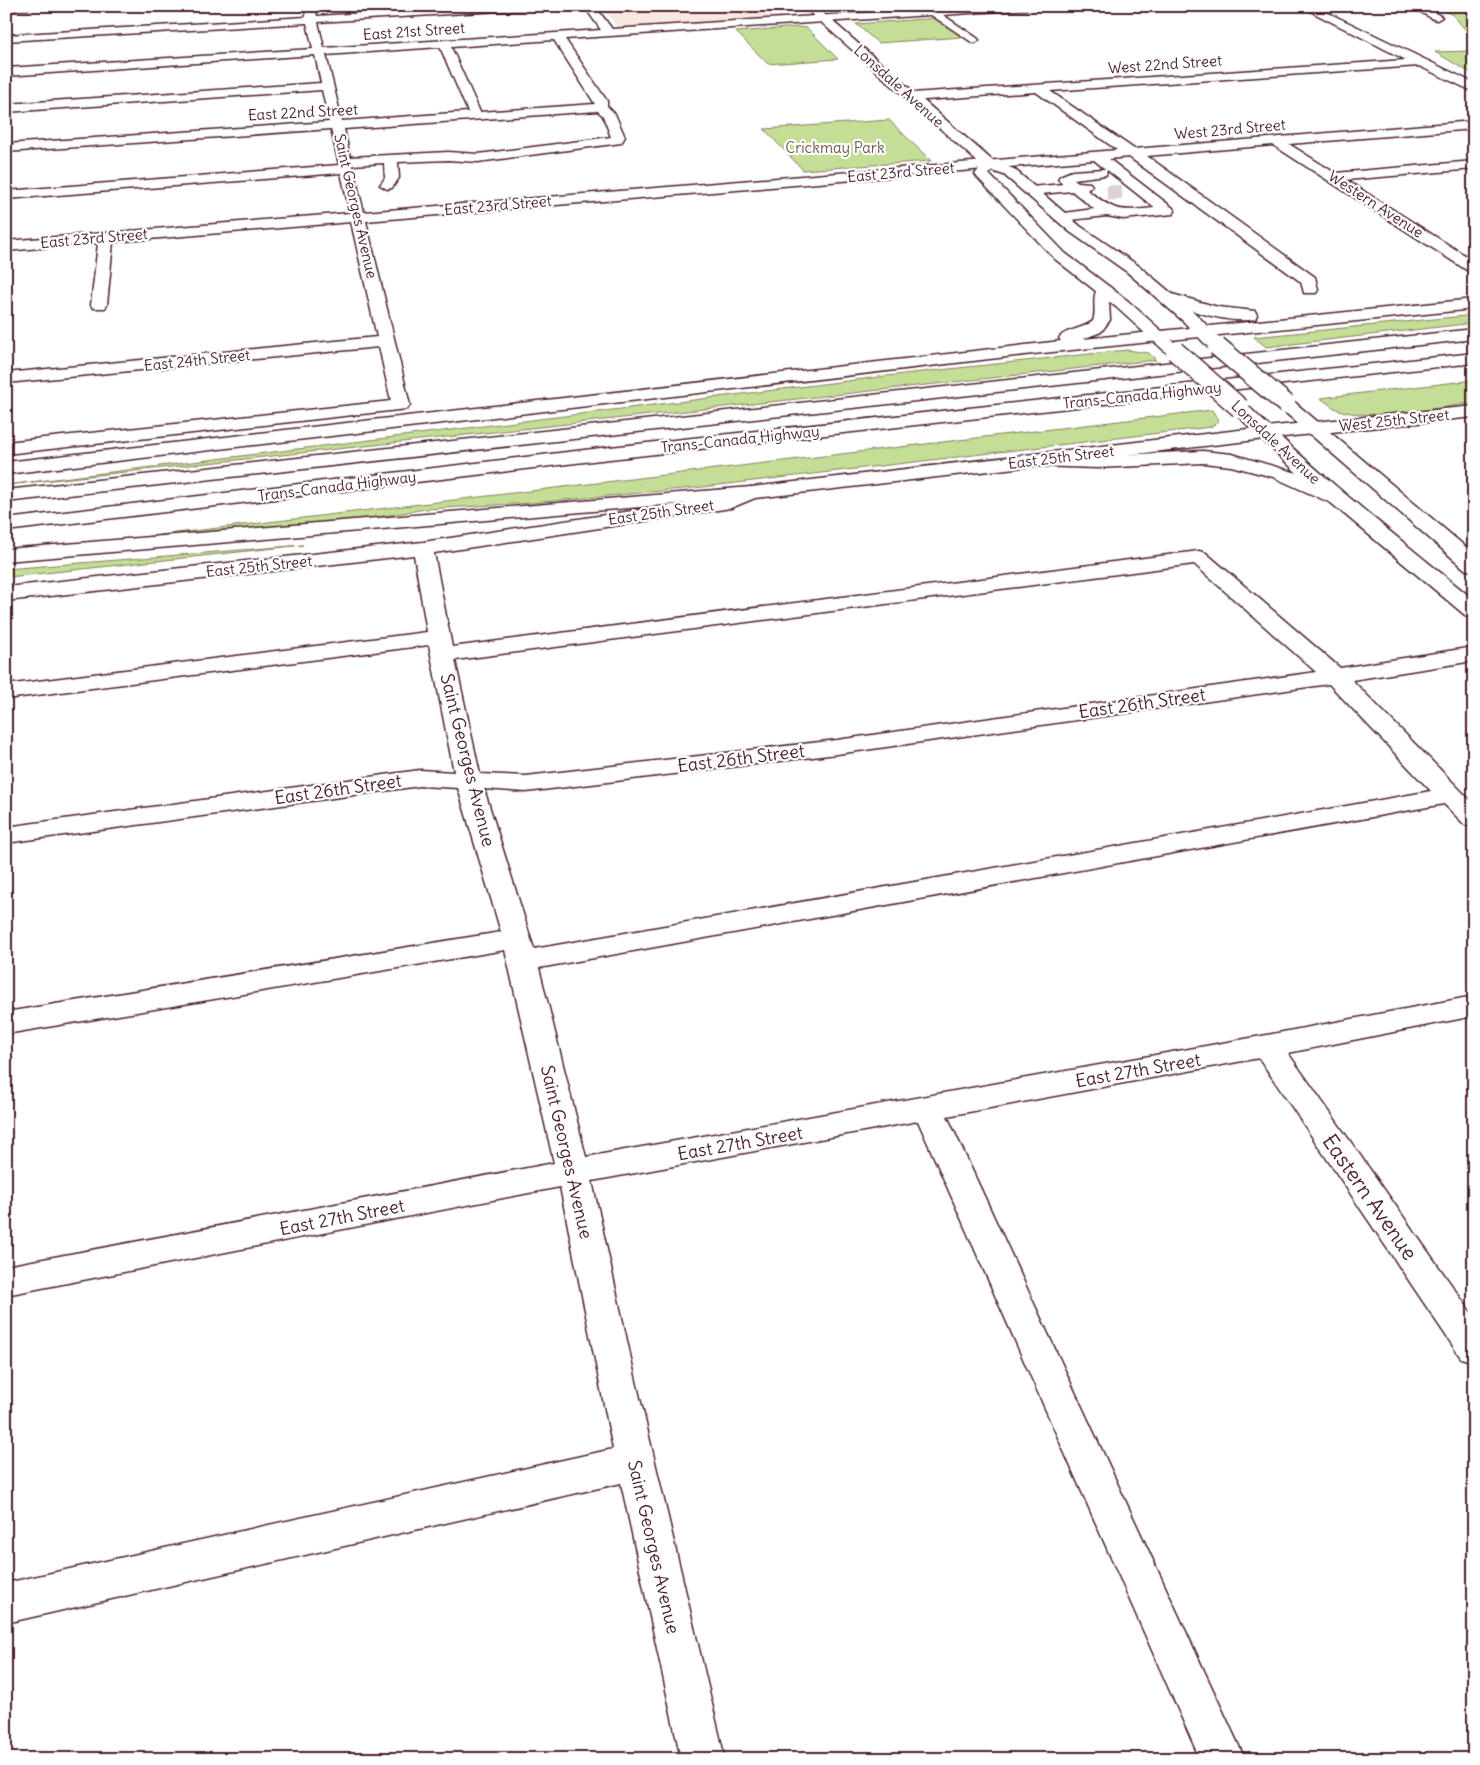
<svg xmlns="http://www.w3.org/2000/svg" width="1480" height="1765" font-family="Delius,sans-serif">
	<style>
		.built { fill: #f7e8e0 }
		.green { fill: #c4de95; stroke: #877e60 }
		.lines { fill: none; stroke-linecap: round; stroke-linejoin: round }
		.stream { fill: #7488a2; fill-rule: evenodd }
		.minor-tunnel { stroke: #dbd2d5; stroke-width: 15; stroke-dasharray: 15 8; stroke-linecap: butt }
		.minor-casing { stroke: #4a1f2b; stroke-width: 3 }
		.major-casing { stroke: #4a1f2b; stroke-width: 3 }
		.highway-casing { stroke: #4a1f2b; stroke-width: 3 }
		.minor { fill: #fff; fill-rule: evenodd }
		.major { fill: #fff; fill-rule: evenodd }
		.highway { fill: #fff; fill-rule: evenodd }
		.major-bridge-casing { stroke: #4a1f2b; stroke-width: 22; stroke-linecap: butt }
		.major-bridge { stroke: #fff; stroke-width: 19 }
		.labels { text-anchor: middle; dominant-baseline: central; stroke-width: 4.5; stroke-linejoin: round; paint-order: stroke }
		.far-street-label { font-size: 15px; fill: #4a1f2b; stroke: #fff }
		.far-park-label { font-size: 15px; fill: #6f584b; stroke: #fff }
		.street-label { font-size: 18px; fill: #4a1f2b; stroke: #fff }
		.near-street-label { font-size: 21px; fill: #4a1f2b; stroke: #fff }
	</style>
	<rect width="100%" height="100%" fill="#fff"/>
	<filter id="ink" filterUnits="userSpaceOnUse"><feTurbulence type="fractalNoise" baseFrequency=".02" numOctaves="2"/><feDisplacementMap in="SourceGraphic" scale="10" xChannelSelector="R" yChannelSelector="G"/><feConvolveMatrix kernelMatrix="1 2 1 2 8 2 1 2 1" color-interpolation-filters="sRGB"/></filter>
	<g filter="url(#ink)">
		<g class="built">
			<path d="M 602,6 L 776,6 L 786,16 L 617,27 Z"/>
			<path d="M 824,6 L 918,6 L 922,9 L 842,15 L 830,13 Z"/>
		</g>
		<g class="green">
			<path d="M 1433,6 L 1474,6 L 1474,40 L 1453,15 Z"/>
			<path d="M 937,18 L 962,37 L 878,43 L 856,24 Z"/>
			<path d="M 798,27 L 807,28 L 838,59 L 768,64 L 736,32 Z"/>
			<path d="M 1474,51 L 1474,75 L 1435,52 Z"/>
			<path d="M 889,120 L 931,161 L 803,170 L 764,129 Z"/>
			<path d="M 1474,315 L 1474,323 L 1266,347 L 1254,337 Z"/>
			<path d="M 1127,350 L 1149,353 L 1156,360 L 6,485 L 912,373 Z"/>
			<path d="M 1474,380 L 1474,403 C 1437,407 1370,423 1336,409 C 1331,406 1325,401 1320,398 Z"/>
			<path d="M 1212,410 L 1219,421 L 1211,427 L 694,488 L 532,503 L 426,509 L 336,524 L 16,552 Z"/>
			<path d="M 303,545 L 9,577 L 10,572 L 6,582 L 6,569 Z"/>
		</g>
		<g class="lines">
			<path class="stream" d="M 1456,6 C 1465,6 1474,11 1474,20 L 1467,13 Z"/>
			<path class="minor-tunnel" d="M 1107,193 L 1126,192"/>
			<defs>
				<g id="minor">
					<path d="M 6,6 L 33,6 L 28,9 L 6,10 Z"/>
					<path d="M 304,6 L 314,6 L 317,16 L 477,6 L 539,6 L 534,9 L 318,22 L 324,48 L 601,30 L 584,6 L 595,6 L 612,29 L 923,9 L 923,6 L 931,6 L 935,9 L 1031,6 L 1026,9 L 943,15 L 977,38 L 979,40 L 977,42 L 973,43 L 931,15 L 565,39 L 607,101 L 607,106 L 615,114 L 625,137 L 621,143 L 478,162 L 448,160 L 398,162 L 399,178 L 392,188 L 387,189 L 380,185 L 385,178 L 384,163 L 352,165 L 364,212 L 1117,150 L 1036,92 L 912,101 L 906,97 L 912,93 L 1406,60 L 1300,6 L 1314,6 L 1474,83 L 1474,92 L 1419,66 L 1050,91 L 1134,149 L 1474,121 L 1474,129 L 1289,144 L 1335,173 L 1474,161 L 1474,169 L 1346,180 L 1474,261 L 1474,273 L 1468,271 L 1273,145 L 1147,156 L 1315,277 L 1318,290 L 1316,293 L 1304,293 L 1301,282 L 1129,157 L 1109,159 L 1173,208 L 1175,211 L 1173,214 L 1123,219 L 1107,216 L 1061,221 L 1056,220 L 1054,217 L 1056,214 L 1094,209 L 1072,191 L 1031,195 L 1026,194 L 1024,191 L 1026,188 L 1031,187 L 1063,184 L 1058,179 L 1060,176 L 1072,171 L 1105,169 L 1094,160 L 366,221 L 410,405 L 407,409 L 6,454 L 6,442 L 391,401 L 379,347 L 6,383 L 6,373 L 377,337 L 351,222 L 113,242 L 107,305 L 105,308 L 93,308 L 91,305 L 98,243 L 6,251 L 6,241 L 350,213 L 341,173 L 6,199 L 6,191 L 339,165 L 331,129 L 6,152 L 6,144 L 329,122 L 322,90 L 6,112 L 6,104 L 321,83 L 315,55 L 6,76 L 6,68 L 313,49 L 307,23 L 6,41 L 6,35 L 306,17 ZM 554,40 L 595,104 L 480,112 L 451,47 ZM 440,47 L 468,112 L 342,121 L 326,55 ZM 598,111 L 603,116 L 611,137 L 478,154 L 448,152 L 350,157 L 344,129 ZM 1107,170 L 1155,208 C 1117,211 1118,213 1087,190 L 1092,186 L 1090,183 L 1078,182 L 1074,179 L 1106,175 Z"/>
					<path d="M 1410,6 L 1424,6 L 1442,17 L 1437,20 L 1433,19 Z"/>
					<path d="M 1474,406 L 1474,417 L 1265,439 L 755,498 L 731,508 L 434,553 L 452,647 L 1199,551 L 1206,553 L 1340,668 L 1474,647 L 1474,661 L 1352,680 L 1474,804 L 1474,827 L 1465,825 L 1444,804 L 539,968 L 586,1157 L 1267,1035 L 1474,996 L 1474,1016 L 1288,1053 L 1474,1317 L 1474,1362 L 1461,1358 L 1259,1058 L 947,1116 L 1245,1759 L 1200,1759 L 918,1121 L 592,1181 L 635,1377 L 725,1759 L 681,1759 L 621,1483 L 6,1623 L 6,1583 L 613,1449 L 560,1187 L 6,1295 L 6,1266 L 554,1163 L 505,950 L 6,1034 L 6,1012 L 501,932 L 458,788 L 420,786 L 6,843 L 6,827 L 420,770 L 454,772 L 429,645 L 6,699 L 6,685 L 427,632 L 414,555 L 6,601 L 6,587 L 423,542 L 726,497 L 751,487 L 1265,427 ZM 1194,564 L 1316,672 L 837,740 L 526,776 L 480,774 L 455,660 ZM 1329,684 L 1431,791 L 534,949 L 484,789 L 526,792 L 837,754 Z"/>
				</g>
				<g id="major">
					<path d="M 803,6 L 815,6 L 994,162 L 1014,169 L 1080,226 L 1139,266 L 1195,313 L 1223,342 L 1226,346 L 1223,350 L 1217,351 L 1211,350 L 1183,321 L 1127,272 L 1070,232 L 1004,175 L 992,171 L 989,174 L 1065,253 L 1128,301 L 1184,351 L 1181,355 L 1175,356 L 1169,355 L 1116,307 L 1055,259 L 977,177 L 975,174 L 982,166 Z"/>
					<path d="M 1286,399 L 1292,400 L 1474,554 L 1474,571 L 1466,570 L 1280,408 L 1277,404 L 1280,400 Z"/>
					<path d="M 1240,403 L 1246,404 C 1318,475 1396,536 1474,600 L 1474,618 L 1466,616 L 1331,503 L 1273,477 L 1231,466 L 1203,463 L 1097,468 L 1035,466 L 1028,464 L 1025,460 L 1028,456 L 1035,454 L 1097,456 L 1203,451 L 1232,454 L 1297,473 L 1234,412 L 1231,408 L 1234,404 Z"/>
				</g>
				<g id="highway">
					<path d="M 1104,285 L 1110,287 L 1112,290 L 1109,301 L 1110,320 L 1101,332 L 1083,339 L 1474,299 L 1474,309 L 1033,354 L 6,474 L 6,462 L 1061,341 L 1059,338 C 1064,330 1083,329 1093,321 C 1097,309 1091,298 1098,287 Z"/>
					<path d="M 1165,292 L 1218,307 L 1255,311 L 1257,315 L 1255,319 C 1227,325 1186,308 1159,300 L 1157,297 L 1159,294 Z"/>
					<path d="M 1474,329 L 1474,339 L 6,502 L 6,490 Z"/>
					<path d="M 1474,353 L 1474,363 L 601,460 L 6,531 L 6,519 L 601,448 Z"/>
					<path d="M 751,487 L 758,489 L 761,493 L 758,497 L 6,561 L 6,549 Z"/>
				</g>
			</defs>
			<use href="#minor" class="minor-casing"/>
			<use href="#major" class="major-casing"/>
			<use href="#highway" class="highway-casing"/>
			<use href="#minor" class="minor"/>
			<use href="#major" class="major"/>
			<use href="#highway" class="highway"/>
			<defs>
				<g id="major-bridge">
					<path d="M 1217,346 L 1286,404"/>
					<path d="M 1175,351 L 1240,408"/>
				</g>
			</defs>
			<use href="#major-bridge" class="major-bridge-casing"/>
			<use href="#major-bridge" class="major-bridge"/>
		</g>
	</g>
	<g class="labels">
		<g class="far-street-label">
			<text transform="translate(414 31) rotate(-4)">East 21st Street</text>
			<text transform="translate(1165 64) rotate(-4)">West 22nd Street</text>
			<text transform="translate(899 86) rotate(42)">Lonsdale Avenue</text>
			<text transform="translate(303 112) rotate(-3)">East 22nd Street</text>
			<text transform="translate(1230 129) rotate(-5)">West 23rd Street</text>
			<text transform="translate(901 172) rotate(-5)">East 23rd Street</text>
			<text transform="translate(1376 204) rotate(33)">Western Avenue</text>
			<text transform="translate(498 205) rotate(-5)">East 23rd Street</text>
			<text transform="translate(356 206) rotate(77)">Saint Georges Avenue</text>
			<text transform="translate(94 238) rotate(-5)">East 23rd Street</text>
			<text transform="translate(197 360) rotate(-6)">East 24th Street</text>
			<text transform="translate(1142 395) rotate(-6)">Trans-Canada Highway</text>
			<text transform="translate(1394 420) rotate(-6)">West 25th Street</text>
			<text transform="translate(740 439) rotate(-6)">Trans-Canada Highway</text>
			<text transform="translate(1276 442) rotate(43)">Lonsdale Avenue</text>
			<text transform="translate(1061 457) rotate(-7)">East 25th Street</text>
			<text transform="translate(337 486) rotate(-7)">Trans-Canada Highway</text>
			<text transform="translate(661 512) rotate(-8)">East 25th Street</text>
			<text transform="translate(259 566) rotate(-6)">East 25th Street</text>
		</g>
		<g class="far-park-label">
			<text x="835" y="147">Crickmay Park</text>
		</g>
		<g class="street-label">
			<text transform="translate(1142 703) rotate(-8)">East 26th Street</text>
			<text transform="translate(741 758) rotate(-7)">East 26th Street</text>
			<text transform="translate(468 760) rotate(76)">Saint Georges Avenue</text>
			<text transform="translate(338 789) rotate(-8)">East 26th Street</text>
			<text transform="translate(1138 1070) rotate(-10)">East 27th Street</text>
			<text transform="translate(740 1143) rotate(-10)">East 27th Street</text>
			<text transform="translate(567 1152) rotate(77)">Saint Georges Avenue</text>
			<text transform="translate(342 1217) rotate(-11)">East 27th Street</text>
			<text transform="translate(654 1547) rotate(77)">Saint Georges Avenue</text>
		</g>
		<g class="near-street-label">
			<text transform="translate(1370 1197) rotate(55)">Eastern Avenue</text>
		</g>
	</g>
	<rect width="1480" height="1765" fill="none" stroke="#fff" stroke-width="25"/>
	<rect x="12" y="12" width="1455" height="1740" fill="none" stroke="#4a1f2b" stroke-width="2" filter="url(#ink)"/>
</svg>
